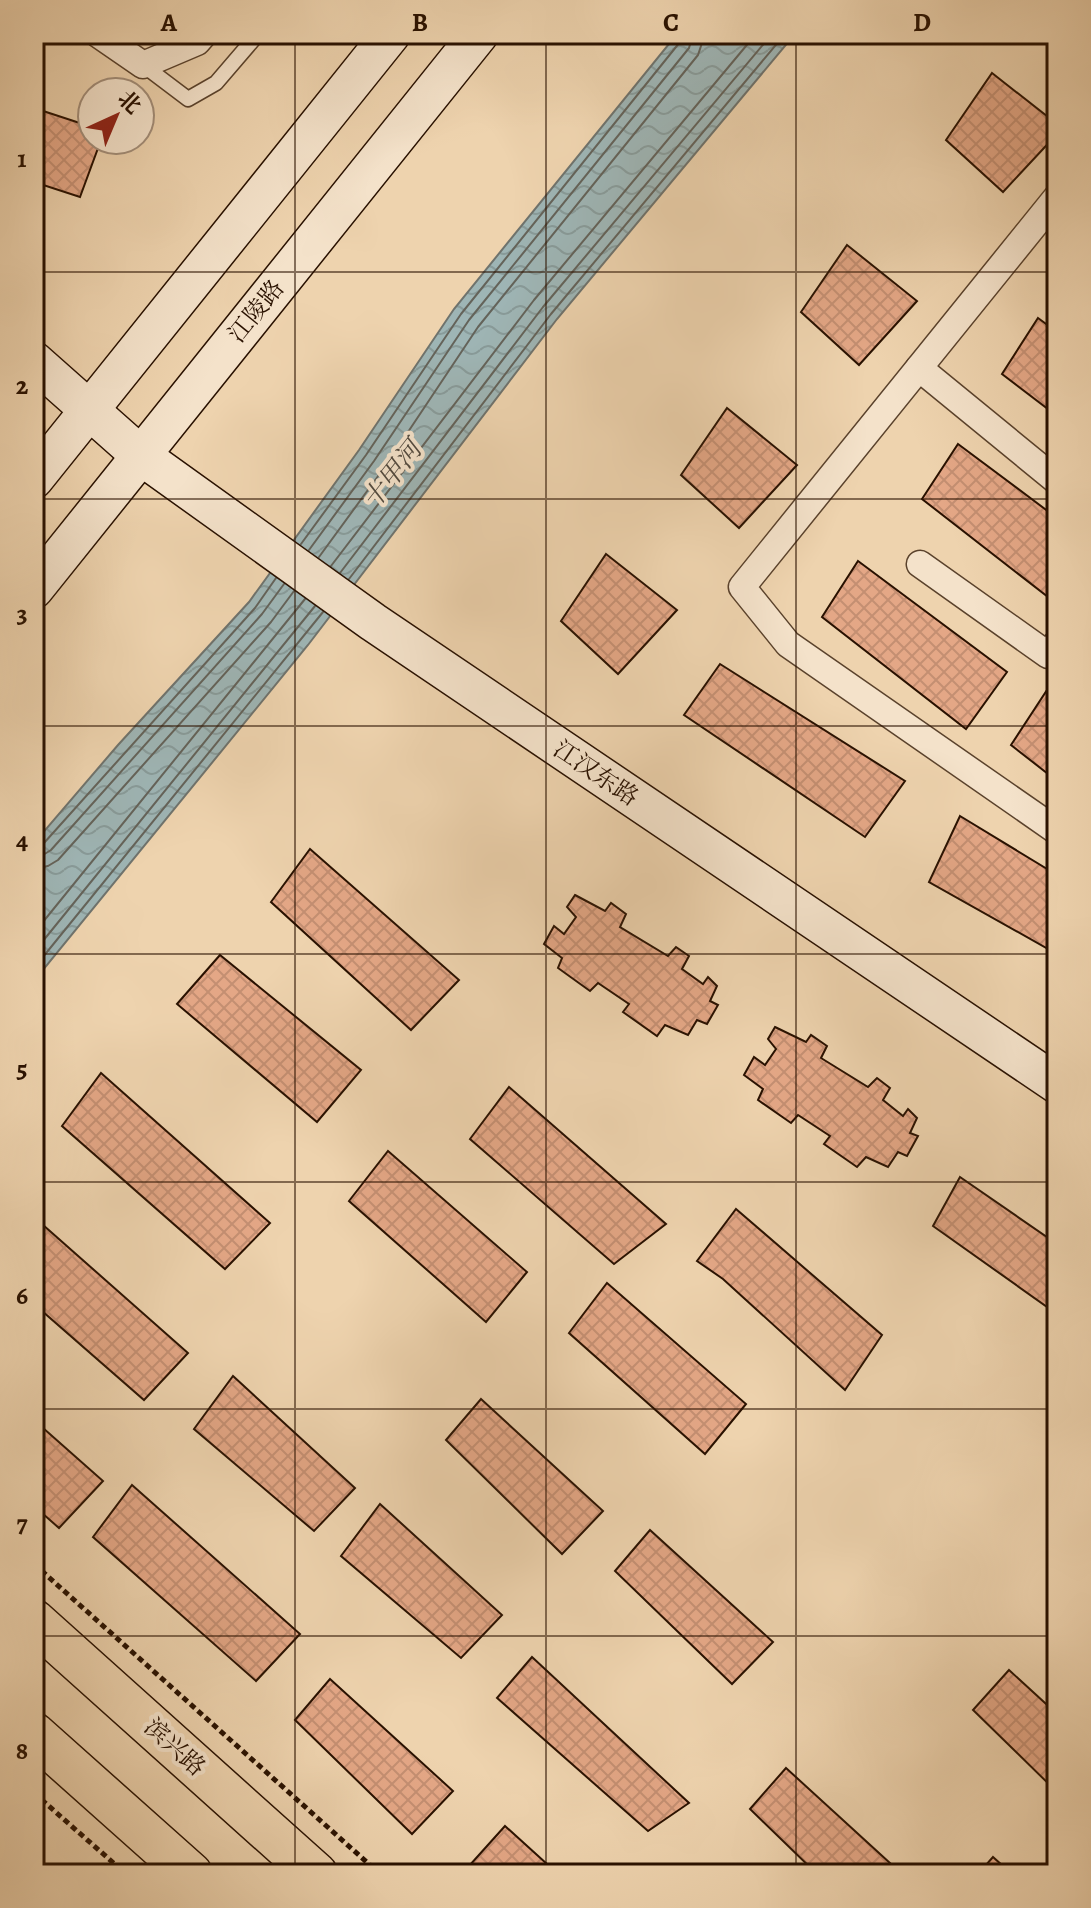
<svg xmlns="http://www.w3.org/2000/svg" width="1091" height="1908" font-family="Alegreya,'Noto Serif SC',serif">
	<style>
		.water { fill: url(#water-waves); stroke: #6f736d; stroke-width: 2 }
		.lines { fill: none; stroke-linecap: round; stroke-linejoin: round }
		.shore { stroke: #64635a; stroke-width: 2 }
		.building { fill: url(#building-cross-hatch); stroke: #291100; stroke-width: 2 }
		.lane-casing { stroke: #5a422c; stroke-width: 17 }
		.street-casing { stroke: #5a422c; stroke-width: 29 }
		.secondary-casing { stroke: #291100; stroke-width: 41 }
		.primary-casing { stroke: #291100; stroke-width: 45 }
		.path { stroke: #291100; stroke-width: 5; stroke-dasharray: 6 4; stroke-linecap: butt }
		.lane { stroke: #f4e2ca; stroke-width: 14 }
		.street { stroke: #f4e2ca; stroke-width: 26 }
		.secondary { stroke: #f4e2ca; stroke-width: 38 }
		.primary { stroke: #eed3ae; stroke-width: 42 }
		.grid { fill: none; stroke: #291100; stroke-width: 2; stroke-opacity: 0.55 }
		.labels { text-anchor: middle; dominant-baseline: central; stroke-width: 8; stroke-linejoin: round; paint-order: stroke }
		.street-label { font-size: 24px; fill: #291100; stroke: #f4e2ca }
		.water-label { font-size: 26px; font-style: italic; fill: #524a3f; stroke: #f4e2ca }
		.neatline { fill: none; stroke: #291100; stroke-width: 3 }
		.grid-label { font-size: 26px; text-anchor: middle; font-weight: bold; fill: #291100 }
	</style>
	<defs>
		<pattern id="water-waves" width="16" height="10" patternUnits="userSpaceOnUse" patternTransform="scale(2)"><rect width="16" height="10" fill="#9eb5b5"/><path d="M0 5q4-4 8 0t8 0" fill="none" stroke="#889b9a"/></pattern>
		<pattern id="building-cross-hatch" width="8" height="8" patternUnits="userSpaceOnUse" patternTransform="scale(2)"><rect width="8" height="8" fill="#e4a786"/><path d="M0 0l8 8M0 8l8-8" fill="none" stroke="#c48f72"/></pattern>
	</defs>
	<rect width="100%" height="100%" fill="#eed3ae"/>
	<filter id="stains"><feTurbulence type="fractalNoise" baseFrequency=".0025" numOctaves="4"/><feColorMatrix values="0 0 0 0 .2 0 0 0 0 .09 0 0 0 0 .02 0 0 0 .5 -.17"/></filter>
	<radialGradient id="worn" r=".72"><stop offset=".6" stop-color="#630" stop-opacity="0"/><stop offset="1" stop-color="#630" stop-opacity=".3"/></radialGradient>
	<path class="water" d="M 677,34 L 795,34 L 557,319 L 308,645 L 34,981 L 34,843 L 118,745 L 249,602 L 359,450 L 454,309 Z"/>
	<g class="lines">
		<g class="shore">
			<path d="M 301,544 L 366,455 L 461,314 L 680,42 L 683,34"/>
			<path d="M 309,550 L 374,461 L 469,320 L 689,48 L 693,34"/>
			<path d="M 319,557 L 384,468 L 478,327 L 698,55 L 705,34"/>
			<path d="M 331,566 L 534,300 L 756,34"/>
			<path d="M 340,573 L 543,307 L 772,34"/>
			<path d="M 349,579 L 551,314 L 785,34"/>
			<path d="M 34,846 L 44,843 L 255,608 L 276,578"/>
			<path d="M 34,857 L 43,855 L 51,850 L 262,614 L 284,584"/>
			<path d="M 34,869 L 48,866 L 58,860 L 271,622 L 294,591"/>
			<path d="M 34,933 L 305,599"/>
			<path d="M 34,952 L 315,606"/>
			<path d="M 34,968 L 323,612"/>
		</g>
	</g>
	<g class="building">
		<path d="M 992,73 L 1057,124 L 1057,134 L 1003,192 L 946,140 Z"/>
		<path d="M 34,108 L 92,127 L 92,140 L 101,140 L 80,197 L 34,182 Z"/>
		<path d="M 847,245 L 917,301 L 859,365 L 801,312 Z"/>
		<path d="M 1038,318 L 1057,332 L 1057,416 L 1002,374 Z"/>
		<path d="M 727,408 L 797,465 L 739,528 L 681,475 Z"/>
		<path d="M 958,444 L 1057,518 L 1057,604 L 922,499 Z"/>
		<path d="M 606,554 L 677,610 L 618,674 L 561,621 Z"/>
		<path d="M 858,561 L 1007,672 L 966,729 L 822,617 Z"/>
		<path d="M 720,664 L 905,781 L 865,837 L 684,715 Z"/>
		<path d="M 1047,690 L 1057,698 L 1057,781 L 1011,745 Z"/>
		<path d="M 960,816 L 1057,875 L 1057,954 L 929,882 Z"/>
		<path d="M 310,849 L 459,980 L 411,1030 L 271,902 Z"/>
		<path d="M 575,895 L 605,911 L 611,903 L 626,914 L 620,927 L 668,956 L 676,947 L 689,956 L 682,969 L 703,984 L 708,977 L 717,986 L 710,1001 L 718,1005 L 707,1024 L 697,1020 L 688,1035 L 665,1025 L 657,1036 L 623,1012 L 629,1004 L 598,983 L 590,991 L 558,968 L 562,958 L 544,944 L 554,926 L 564,934 L 576,917 L 567,907 Z"/>
		<path d="M 220,955 L 361,1070 L 317,1122 L 177,1004 Z"/>
		<path d="M 775,1027 L 806,1042 L 811,1035 L 827,1046 L 821,1058 L 868,1087 L 877,1078 L 890,1088 L 883,1100 L 903,1116 L 908,1109 L 917,1118 L 910,1133 L 918,1136 L 907,1156 L 898,1152 L 888,1167 L 866,1157 L 857,1167 L 824,1144 L 830,1136 L 798,1115 L 791,1123 L 758,1100 L 763,1089 L 744,1075 L 754,1057 L 765,1065 L 776,1049 L 768,1039 Z"/>
		<path d="M 101,1073 L 270,1223 L 225,1269 L 62,1126 Z"/>
		<path d="M 509,1087 L 666,1224 L 614,1264 L 470,1139 Z"/>
		<path d="M 388,1151 L 527,1272 L 486,1322 L 349,1201 Z"/>
		<path d="M 960,1177 L 1057,1244 L 1057,1314 L 933,1226 Z"/>
		<path d="M 736,1209 L 882,1335 L 845,1390 L 723,1279 L 697,1261 Z"/>
		<path d="M 34,1217 L 188,1353 L 144,1400 L 34,1304 Z"/>
		<path d="M 607,1283 L 746,1404 L 705,1454 L 569,1333 Z"/>
		<path d="M 233,1376 L 355,1488 L 314,1531 L 194,1429 Z"/>
		<path d="M 481,1399 L 603,1511 L 562,1554 L 446,1440 Z"/>
		<path d="M 34,1420 L 103,1481 L 59,1528 L 34,1506 Z"/>
		<path d="M 132,1485 L 300,1634 L 256,1681 L 93,1537 Z"/>
		<path d="M 380,1504 L 502,1615 L 461,1658 L 341,1556 Z"/>
		<path d="M 650,1530 L 773,1642 L 732,1684 L 615,1571 Z"/>
		<path d="M 532,1657 L 689,1803 L 648,1831 L 497,1698 Z"/>
		<path d="M 1009,1670 L 1057,1714 L 1057,1792 L 973,1710 Z"/>
		<path d="M 330,1679 L 453,1791 L 412,1834 L 295,1720 Z"/>
		<path d="M 786,1768 L 902,1874 L 817,1874 L 750,1809 Z"/>
		<path d="M 505,1826 L 558,1874 L 477,1874 L 469,1866 Z"/>
		<path d="M 993,1857 L 1012,1874 L 978,1874 Z"/>
	</g>
	<g class="lines">
		<defs>
			<path id="lane" d="M 143,65 L 188,99 L 216,83 L 258,34"/>
			<g id="street">
				<path d="M 98,34 L 143,65 L 197,42 L 204,34"/>
				<path d="M 1057,197 L 742,587 L 788,644 L 1057,831"/>
				<path d="M 919,368 L 1057,481"/>
				<path d="M 920,564 L 1048,655 L 1057,643"/>
			</g>
			<g id="secondary">
				<path d="M 34,361 L 140,455 L 373,622 L 1057,1084"/>
				<path d="M 34,479 L 391,34"/>
				<path d="M 34,589 L 479,34"/>
			</g>
			<g id="primary">
				<path d="M 34,1621 L 316,1874"/>
				<path d="M 34,1734 L 191,1874"/>
			</g>
		</defs>
		<use href="#lane" class="lane-casing"/>
		<use href="#street" class="street-casing"/>
		<use href="#secondary" class="secondary-casing"/>
		<use href="#primary" class="primary-casing"/>
		<g class="path">
			<path d="M 34,1564 L 380,1874"/>
			<path d="M 34,1793 L 126,1874"/>
		</g>
		<use href="#lane" class="lane"/>
		<use href="#street" class="street"/>
		<use href="#secondary" class="secondary"/>
		<use href="#primary" class="primary"/>
	</g>
	<path class="grid" d="M 295,34 L 295,1874M 546,34 L 546,1874M 796,34 L 796,1874M 34,272 L 1057,272M 34,499 L 1057,499M 34,726 L 1057,726M 34,954 L 1057,954M 34,1182 L 1057,1182M 34,1409 L 1057,1409M 34,1636 L 1057,1636"/>
	<g class="labels">
		<g class="street-label">
			<text transform="translate(256 311) rotate(-51)">江陵路</text>
			<text transform="translate(596 773) rotate(34)">江汉东路</text>
			<text transform="translate(175 1747) rotate(42)">滨兴路</text>
		</g>
		<g class="water-label">
			<text transform="translate(392 475) rotate(-52)">十甲河</text>
		</g>
	</g>
	<rect width="1091" height="1908" fill="none" stroke="#eed3ae" stroke-width="88"/>
	<g transform="translate(116 116) rotate(44)"><circle r="38" fill="#f4e2ca" stroke="#a38e79" stroke-width="2"/>
	<path d="M0-6L14 30L0 20L-14 30Z" fill="#8f2418"/>
	<text y="-12" font-size="22" font-weight="bold" text-anchor="middle" fill="#291100">北</text>
	</g>
	<rect x="44" y="44" width="1003" height="1820" class="neatline"/>
	<g class="grid-label">
		<text x="169" y="31">A</text>
		<text x="420" y="31">B</text>
		<text x="671" y="31">C</text>
		<text x="922" y="31">D</text>
		<text x="22" y="167">1</text>
		<text x="22" y="394">2</text>
		<text x="22" y="622">3</text>
		<text x="22" y="849">4</text>
		<text x="22" y="1077">5</text>
		<text x="22" y="1304">6</text>
		<text x="22" y="1532">7</text>
		<text x="22" y="1759">8</text>
	</g>
	<rect width="100%" height="100%" filter="url(#stains)"/>
	<rect width="100%" height="100%" fill="url(#worn)"/>
</svg>
